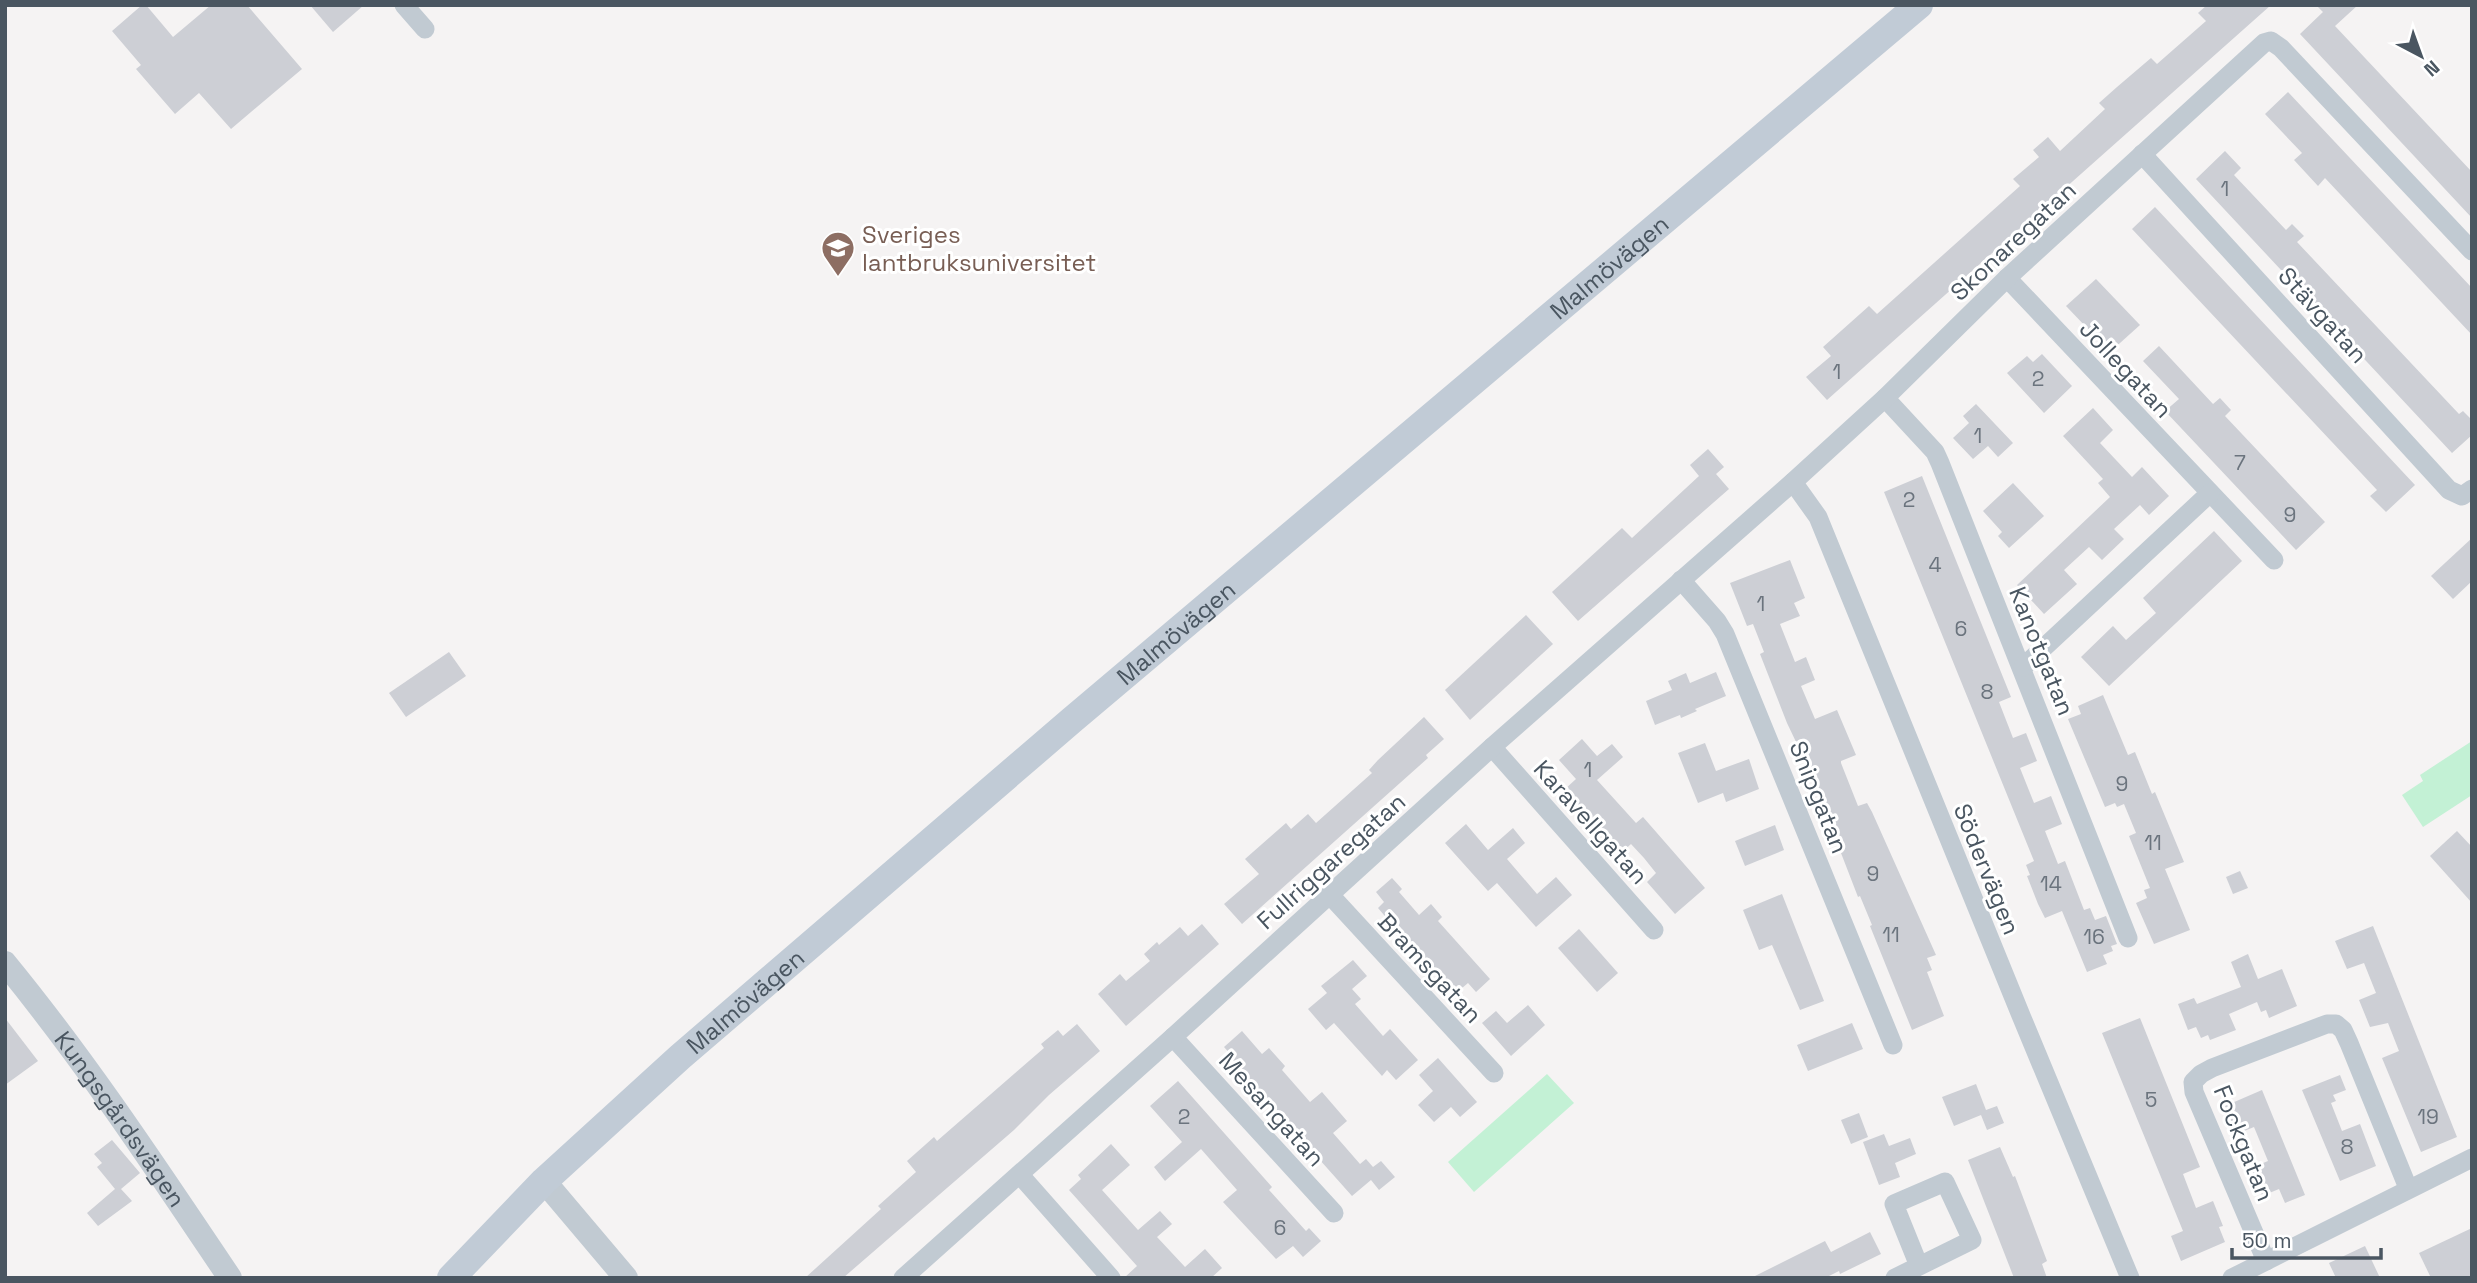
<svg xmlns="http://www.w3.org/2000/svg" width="2477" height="1283" font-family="'Space Grotesk',sans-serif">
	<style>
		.green { fill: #c3f1d5 }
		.building { fill: #cdcfd5 }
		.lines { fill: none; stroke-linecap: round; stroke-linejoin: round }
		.minor { stroke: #c1cad2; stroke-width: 19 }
		.tertiary { stroke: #c1cad2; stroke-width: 24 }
		.secondary { stroke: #c1cbd6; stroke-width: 28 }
		.labels { text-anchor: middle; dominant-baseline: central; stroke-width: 6; stroke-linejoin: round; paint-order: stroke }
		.number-label { font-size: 21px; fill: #6b747e }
		.education-label { font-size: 24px; fill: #785e54; stroke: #fff; text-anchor: start }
		.street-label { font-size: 24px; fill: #4a5661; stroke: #fff }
	</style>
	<rect width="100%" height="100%" fill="#f5f3f3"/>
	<g class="green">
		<path d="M 2472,741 L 2472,795 L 2423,827 L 2402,795 L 2423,781 L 2420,775 Z"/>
		<path d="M 1547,1074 L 1574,1103 L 1474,1192 L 1448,1162 Z"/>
	</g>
	<g class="building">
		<path d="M 142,5 L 146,5 L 173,37 L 211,5 L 247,5 L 302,69 L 231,129 L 199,93 L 175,114 L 136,69 L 141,65 L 112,31 Z"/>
		<path d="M 310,5 L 364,5 L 333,32 Z"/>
		<path d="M 2207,5 L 2271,5 L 1827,400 L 1806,377 L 1831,356 L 1823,347 L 1869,306 L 1877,314 L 2020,186 L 2013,179 L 2039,157 L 2033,150 L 2048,137 L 2060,151 L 2105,109 L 2099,103 L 2117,87 L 2151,58 L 2157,64 L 2206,21 L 2198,13 Z"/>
		<path d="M 2316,5 L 2358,5 L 2335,26 L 2472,172 L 2472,218 L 2300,34 L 2323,12 Z"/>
		<path d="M 2288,92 L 2472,288 L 2472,335 L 2325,178 L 2318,186 L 2294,160 L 2302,153 L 2265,114 Z"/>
		<path d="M 2225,151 L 2241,168 L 2234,175 L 2286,230 L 2292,224 L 2304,236 L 2297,242 L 2459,414 L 2463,411 L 2472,420 L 2472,435 L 2452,453 L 2196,179 Z"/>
		<path d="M 2155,207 L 2415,485 L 2386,512 L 2370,496 L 2377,490 L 2132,229 Z"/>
		<path d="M 2096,279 L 2140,325 L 2110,352 L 2066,306 Z"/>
		<path d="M 2159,346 L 2213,404 L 2220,398 L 2231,410 L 2225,416 L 2325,522 L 2296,550 L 2165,411 L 2179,399 L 2143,361 Z"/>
		<path d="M 2042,354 L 2072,386 L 2044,413 L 2007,373 L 2027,356 L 2033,362 Z"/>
		<path d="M 1976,404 L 2013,443 L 1998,457 L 1988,446 L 1973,459 L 1953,438 L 1969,423 L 1963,416 Z"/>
		<path d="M 2093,408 L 2113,430 L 2100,443 L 2132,477 L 2142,467 L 2169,496 L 2149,515 L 2140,505 L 2114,529 L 2124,539 L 2102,560 L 2089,547 L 2064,570 L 2077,584 L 2044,614 L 2017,585 L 2110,497 L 2098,483 L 2103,479 L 2063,436 Z"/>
		<path d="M 1708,449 L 1724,467 L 1716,474 L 1729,489 L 1578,621 L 1552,592 L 1622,528 L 1632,538 L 1672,501 L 1699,476 L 1690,465 Z"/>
		<path d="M 1922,476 L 2011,697 L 1999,702 L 2013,738 L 2026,733 L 2037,761 L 2020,768 L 2034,803 L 2051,796 L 2062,824 L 2045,831 L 2058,864 L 2065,861 L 2084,910 L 2090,908 L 2095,920 L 2106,916 L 2117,944 L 2111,946 L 2113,951 L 2103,955 L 2107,964 L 2087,972 L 2062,911 L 2045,918 L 2038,904 L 2027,876 L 2030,875 L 2026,865 L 2034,861 L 1884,492 Z"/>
		<path d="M 2013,483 L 2044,516 L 2009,548 L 1998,536 L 2002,532 L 1983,511 Z"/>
		<path d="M 2214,531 L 2242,561 L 2109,686 L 2081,657 L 2113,626 L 2126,640 L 2156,613 L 2143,598 Z"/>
		<path d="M 2472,538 L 2472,581 L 2453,599 L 2431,576 Z"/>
		<path d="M 1790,560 L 1805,598 L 1794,603 L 1800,616 L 1780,624 L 1795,662 L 1806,657 L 1815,680 L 1801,686 L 1815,719 L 1837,710 L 1856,755 L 1841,761 L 1841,763 L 1858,806 L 1867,803 L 1872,812 L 1936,955 L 1927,958 L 1932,970 L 1927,972 L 1944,1016 L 1912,1030 L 1870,926 L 1872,925 L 1860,896 L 1858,897 L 1807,765 L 1787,723 L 1760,654 L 1764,652 L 1753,624 L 1747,626 L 1730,583 Z"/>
		<path d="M 1526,615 L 1553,644 L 1470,720 L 1445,690 Z"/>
		<path d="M 449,652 L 466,676 L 406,717 L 389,693 Z"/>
		<path d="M 1716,672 L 1726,696 L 1695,709 L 1697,711 L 1681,718 L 1680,715 L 1655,725 L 1646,701 L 1672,690 L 1668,681 L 1686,673 L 1690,683 Z"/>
		<path d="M 2103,695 L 2128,755 L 2135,752 L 2152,794 L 2155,792 L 2184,862 L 2165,869 L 2190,930 L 2154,944 L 2136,903 L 2147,898 L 2144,890 L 2150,888 L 2129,836 L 2136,833 L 2124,804 L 2117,807 L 2115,803 L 2105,807 L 2068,719 L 2081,714 L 2078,706 Z"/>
		<path d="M 1424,717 L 1444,739 L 1426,755 L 1428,758 L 1242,924 L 1224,904 L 1259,874 L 1245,859 L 1286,823 L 1291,829 L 1308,814 L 1316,823 L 1372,773 L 1369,770 L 1378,760 Z"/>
		<path d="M 1582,739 L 1597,756 L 1612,744 L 1623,757 L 1597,780 L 1636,823 L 1643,817 L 1705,888 L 1675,914 L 1647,882 L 1656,873 L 1644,858 L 1631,844 L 1620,854 L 1564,790 L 1576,779 L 1559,760 Z"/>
		<path d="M 1705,743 L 1716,771 L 1749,759 L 1759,789 L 1726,802 L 1723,793 L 1698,803 L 1678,753 Z"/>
		<path d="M 1466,824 L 1488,850 L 1513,828 L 1525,843 L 1507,859 L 1537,894 L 1556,877 L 1572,895 L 1536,927 L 1497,883 L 1488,891 L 1445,843 Z"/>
		<path d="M 1775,825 L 1784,850 L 1745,866 L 1735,841 Z"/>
		<path d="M 2457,831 L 2472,847 L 2472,903 L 2430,856 Z"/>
		<path d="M 2240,871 L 2248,888 L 2233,894 L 2226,877 Z"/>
		<path d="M 1392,878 L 1402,889 L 1399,892 L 1419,915 L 1431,904 L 1442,917 L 1438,921 L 1490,979 L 1476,992 L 1468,983 L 1455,994 L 1430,965 L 1428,967 L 1378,908 L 1384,902 L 1376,892 Z"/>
		<path d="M 1782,894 L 1824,1001 L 1800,1010 L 1772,945 L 1759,950 L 1743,910 Z"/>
		<path d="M 1202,924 L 1219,944 L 1126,1026 L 1098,994 L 1120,974 L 1126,981 L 1150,961 L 1144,954 L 1157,942 L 1159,945 L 1180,927 L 1188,936 Z"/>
		<path d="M 2373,926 L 2457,1137 L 2421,1152 L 2382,1058 L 2399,1051 L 2388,1023 L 2370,1027 L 2359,1000 L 2376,993 L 2364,963 L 2347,969 L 2335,941 Z"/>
		<path d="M 1579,929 L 1618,973 L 1597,992 L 1558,948 Z"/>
		<path d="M 2248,954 L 2258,979 L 2282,969 L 2297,1006 L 2269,1018 L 2266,1010 L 2261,1012 L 2257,1002 L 2229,1014 L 2236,1030 L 2210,1040 L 2208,1035 L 2201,1038 L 2196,1027 L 2188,1030 L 2178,1004 L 2194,998 L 2197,1004 L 2241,987 L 2231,962 Z"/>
		<path d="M 1353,960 L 1367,976 L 1352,989 L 1361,999 L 1355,1004 L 1383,1036 L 1390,1029 L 1418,1060 L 1396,1080 L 1387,1070 L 1382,1076 L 1334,1023 L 1326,1030 L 1308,1009 L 1327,993 L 1321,986 Z"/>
		<path d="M 1528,1005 L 1545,1025 L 1511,1056 L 1482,1023 L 1496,1011 L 1507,1023 Z"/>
		<path d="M 5,1018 L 38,1061 L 5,1085 Z"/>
		<path d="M 2140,1018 L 2200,1167 L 2183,1174 L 2196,1208 L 2213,1201 L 2223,1226 L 2219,1227 L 2225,1242 L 2181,1261 L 2171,1236 L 2183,1231 L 2102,1033 Z"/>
		<path d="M 1852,1023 L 1863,1049 L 1808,1071 L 1797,1045 Z"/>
		<path d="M 1077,1024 L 1100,1051 L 1049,1095 L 1014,1130 L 843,1278 L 805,1278 L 881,1209 L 878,1206 L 916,1172 L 907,1161 L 934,1137 L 937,1141 L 1044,1048 L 1041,1044 L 1058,1030 L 1063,1036 Z"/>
		<path d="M 1242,1031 L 1262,1054 L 1269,1048 L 1285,1066 L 1282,1070 L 1310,1102 L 1322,1092 L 1347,1121 L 1333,1133 L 1360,1164 L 1366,1159 L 1373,1167 L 1381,1161 L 1395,1177 L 1379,1190 L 1371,1180 L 1352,1196 L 1229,1058 L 1232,1056 L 1224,1047 Z"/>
		<path d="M 1438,1058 L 1477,1102 L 1460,1117 L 1451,1107 L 1434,1122 L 1418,1105 L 1433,1091 L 1419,1075 Z"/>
		<path d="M 2340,1075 L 2346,1090 L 2333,1095 L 2336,1101 L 2331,1103 L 2342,1131 L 2360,1124 L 2376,1166 L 2340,1181 L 2302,1090 Z"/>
		<path d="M 1178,1081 L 1272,1187 L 1269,1190 L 1306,1231 L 1309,1228 L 1321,1241 L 1303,1257 L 1293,1246 L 1276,1259 L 1223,1202 L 1237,1190 L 1201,1149 L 1165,1181 L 1154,1167 L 1182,1142 L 1150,1106 Z"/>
		<path d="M 1976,1084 L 1986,1110 L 1997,1106 L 2004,1123 L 1987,1130 L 1981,1115 L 1954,1126 L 1942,1097 Z"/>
		<path d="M 2262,1090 L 2305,1195 L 2285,1203 L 2279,1189 L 2262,1196 L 2251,1168 L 2268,1161 L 2254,1127 L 2237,1134 L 2225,1106 Z"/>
		<path d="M 1859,1113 L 1868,1137 L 1851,1144 L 1841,1120 Z"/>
		<path d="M 1884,1134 L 1889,1146 L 1910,1138 L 1916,1154 L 1895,1163 L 1900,1177 L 1879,1185 L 1863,1142 Z"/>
		<path d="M 112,1140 L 140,1173 L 121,1189 L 132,1201 L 98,1226 L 87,1213 L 115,1189 L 97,1167 L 102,1163 L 94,1154 Z"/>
		<path d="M 1111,1144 L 1130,1165 L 1102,1190 L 1138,1230 L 1160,1211 L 1172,1224 L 1157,1237 L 1185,1267 L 1205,1249 L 1222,1268 L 1211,1278 L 1124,1278 L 1137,1266 L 1069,1190 L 1081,1179 L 1078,1175 Z"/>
		<path d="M 2000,1147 L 2013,1177 L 2015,1176 L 2047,1261 L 2042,1264 L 2047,1278 L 2014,1278 L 1968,1160 Z"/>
		<path d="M 2472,1228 L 2472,1278 L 2431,1278 L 2419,1253 Z"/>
		<path d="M 1870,1232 L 1881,1254 L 1840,1274 L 1839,1271 L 1825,1278 L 1751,1278 L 1825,1241 L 1831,1252 Z"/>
		<path d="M 2365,1246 L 2380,1278 L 2336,1278 L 2329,1263 Z"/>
	</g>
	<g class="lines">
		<g class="minor">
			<path d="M 404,5 L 425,29"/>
			<path d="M 2142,154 L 2449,490 L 2462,496 L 2472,489"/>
			<path d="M 2007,278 L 2274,560"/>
			<path d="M 1885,398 L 1935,452 L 1940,463 L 2128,938"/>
			<path d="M 1793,482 L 1818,517 L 2022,1018 L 2130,1278"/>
			<path d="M 1681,580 L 1717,621 L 1725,634 L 1893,1045"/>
			<path d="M 2023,667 L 2210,493"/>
			<path d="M 1492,747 L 1654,930"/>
			<path d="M 1330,895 L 1494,1073"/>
			<path d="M 1173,1037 L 1334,1213"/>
			<path d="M 1020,1175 L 1111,1278"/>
			<path d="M 2266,1261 L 2194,1092 L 2193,1082 L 2201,1074 L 2212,1068 L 2327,1024 L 2336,1024 L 2343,1030 L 2349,1043 L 2408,1188"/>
			<path d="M 903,1278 L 1173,1037 L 1492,747 L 1793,482 L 1885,398 L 2007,278 L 2264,43 L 2271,41 L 2281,48 L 2472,251"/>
			<path d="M 1895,1278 L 1972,1240 L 1945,1182 L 1894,1204 L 1919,1266"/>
			<path d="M 2232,1278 L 2472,1158"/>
		</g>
		<g class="tertiary">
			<path id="s1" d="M 5,963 C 87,1063 158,1171 230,1278"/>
			<path d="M 544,1181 L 626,1278"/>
		</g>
		<path class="secondary" id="s2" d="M 451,1278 L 544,1181 L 680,1057 L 1072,720 L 1919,5"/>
	</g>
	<defs>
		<symbol id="university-pin" viewBox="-11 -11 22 30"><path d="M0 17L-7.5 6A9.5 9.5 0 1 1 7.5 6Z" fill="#8d6e63" stroke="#fff"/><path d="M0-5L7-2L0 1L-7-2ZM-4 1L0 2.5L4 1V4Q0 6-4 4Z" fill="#fff"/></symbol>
	</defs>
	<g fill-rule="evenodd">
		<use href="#university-pin" x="819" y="229" width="38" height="52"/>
	</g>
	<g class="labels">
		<g class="number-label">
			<text x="2225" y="188">1</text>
			<text x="1837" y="371">1</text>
			<text x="2038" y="378">2</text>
			<text x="1978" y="435">1</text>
			<text x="2240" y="462">7</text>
			<text x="1909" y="499">2</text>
			<text x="2290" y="514">9</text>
			<text x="1935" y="564">4</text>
			<text x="1761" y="603">1</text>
			<text x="1961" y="628">6</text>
			<text x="1987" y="691">8</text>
			<text x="1588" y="769">1</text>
			<text x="2122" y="783">9</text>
			<text x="2153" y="842">11</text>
			<text x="1873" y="873">9</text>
			<text x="2051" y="883">14</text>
			<text x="1891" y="934">11</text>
			<text x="2094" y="936">16</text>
			<text x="2151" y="1099">5</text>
			<text x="1184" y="1116">2</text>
			<text x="2428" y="1116">19</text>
			<text x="2347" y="1146">8</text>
			<text x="1280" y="1227">6</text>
		</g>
		<g class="education-label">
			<text x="862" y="234">Sveriges<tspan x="862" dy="28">lantbruksuniversitet</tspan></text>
		</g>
		<g class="street-label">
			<text transform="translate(2013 241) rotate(-43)">Skonaregatan</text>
			<text stroke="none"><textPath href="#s2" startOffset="1538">Malmövägen</textPath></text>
			<text transform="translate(2323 315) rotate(48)">Stävgatan</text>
			<text transform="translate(2126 369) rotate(47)">Jollegatan</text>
			<text stroke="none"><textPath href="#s2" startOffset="971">Malmövägen</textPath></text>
			<text transform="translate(2042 651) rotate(68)">Kanotgatan</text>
			<text transform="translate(1819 797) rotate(68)">Snipgatan</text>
			<text transform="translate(1591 822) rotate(48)">Karavellgatan</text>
			<text transform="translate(1331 861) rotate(-42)">Fullriggaregatan</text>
			<text transform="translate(1987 869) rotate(68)">Södervägen</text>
			<text transform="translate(1430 968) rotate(47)">Bramsgatan</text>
			<text stroke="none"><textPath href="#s2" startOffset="404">Malmövägen</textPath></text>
			<text transform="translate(1272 1109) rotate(48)">Mesangatan</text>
			<text stroke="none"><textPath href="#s1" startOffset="194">Kungsgårdsvägen</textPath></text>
			<text transform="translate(2244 1143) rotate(68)">Fockgatan</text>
		</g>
	</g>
	<rect width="2477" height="1283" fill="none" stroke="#4a5661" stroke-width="14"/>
	<g transform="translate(2421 56) rotate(139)" stroke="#ffffff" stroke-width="5" paint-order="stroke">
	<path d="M0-5L12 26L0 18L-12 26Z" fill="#4a5661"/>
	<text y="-10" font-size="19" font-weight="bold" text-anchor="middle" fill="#4a5661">N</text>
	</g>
	<path d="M2232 1248v10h149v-10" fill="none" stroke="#4a5661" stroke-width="3.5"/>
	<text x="2242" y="1248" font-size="21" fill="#4a5661" stroke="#ffffff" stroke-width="5" paint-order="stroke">50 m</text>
</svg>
